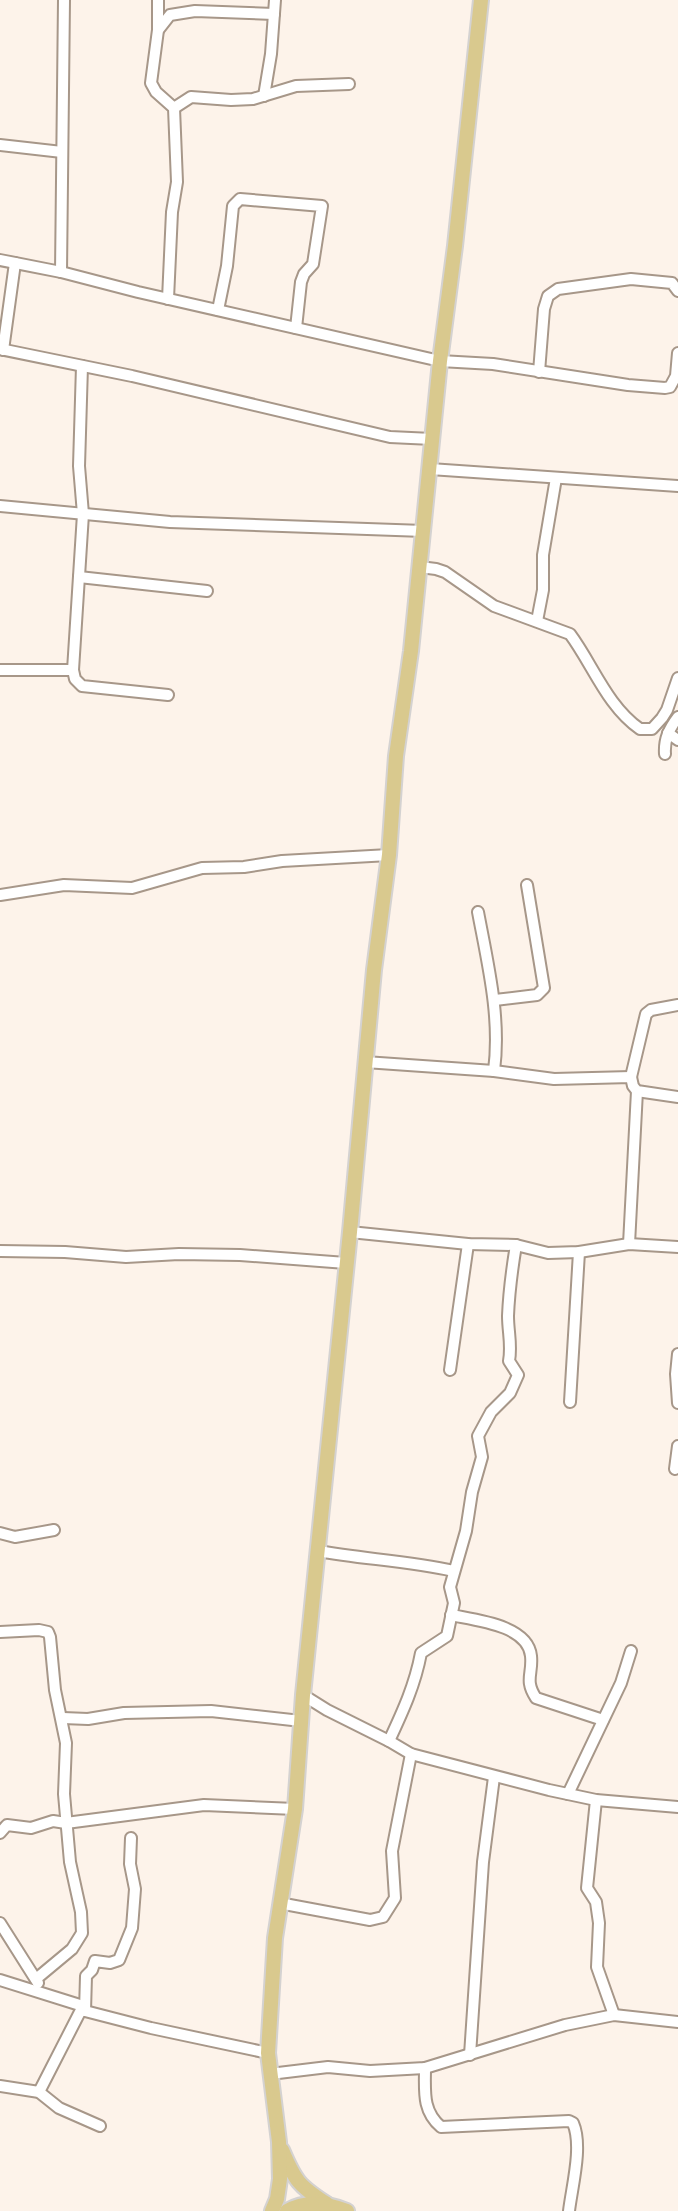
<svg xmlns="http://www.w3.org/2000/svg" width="678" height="2211" font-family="'Nunito Sans',sans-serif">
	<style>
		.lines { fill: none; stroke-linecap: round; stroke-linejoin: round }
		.minor-casing { stroke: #a79789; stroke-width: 14 }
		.major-casing { stroke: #d4d2d1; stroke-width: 18 }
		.minor { stroke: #fff; stroke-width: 10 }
		.major { stroke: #d9c98e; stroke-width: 14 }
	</style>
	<rect width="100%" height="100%" fill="#fdf3ea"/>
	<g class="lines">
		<defs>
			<g id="minor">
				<path d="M 158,0 L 158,30 L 151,83 L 156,92 L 174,108 L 177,182 L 172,212 L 168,299"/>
				<path d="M 159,29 L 170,15 L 195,11 L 274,14"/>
				<path d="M 264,96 L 271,54 L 275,0"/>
				<path d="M 174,108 L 191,97 L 231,100 L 253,99 L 296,86 L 349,84"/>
				<path d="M 0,145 L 62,152"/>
				<path d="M 0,260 L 61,272 L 138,292 L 440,361 L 493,364 L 628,385 L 665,388 L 670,387 L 676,376 L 678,353"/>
				<path d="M 61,272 L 64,0"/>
				<path d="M 218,310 L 227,266 L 233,206 L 240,199 L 322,206 L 313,264 L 304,274 L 301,282 L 296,328"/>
				<path d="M 0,349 L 132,376 L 390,437 L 432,439"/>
				<path d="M 3,350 L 15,263"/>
				<path d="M 82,366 L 79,466 L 83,514 L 73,670 L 75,679 L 82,686 L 168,695"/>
				<path d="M 539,372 L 544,309 L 548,296 L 558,289 L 631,279 L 672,283 L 678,291"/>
				<path d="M 430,469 L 678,486"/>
				<path d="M 0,506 L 170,522 L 424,531"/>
				<path d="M 420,567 L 436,569 L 445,572 L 494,606 L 570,634 C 593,665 607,706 640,729 L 652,729 L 662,718 L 667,710 L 678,678"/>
				<path d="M 79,577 L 207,591"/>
				<path d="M 537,621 L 543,590 L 543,555 L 556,478"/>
				<path d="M 0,670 L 73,670"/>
				<path d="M 668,733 L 678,740"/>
				<path d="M 665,754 C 664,739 669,729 678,717"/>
				<path d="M 0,895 L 64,885 L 132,888 L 202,868 L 244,867 L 282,861 L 389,855"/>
				<path d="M 478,912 C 488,965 501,1018 494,1071"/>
				<path d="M 495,1000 L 537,995 L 544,988 L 527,885"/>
				<path d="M 365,1062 L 494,1071 L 554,1079 L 631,1077 L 633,1086 L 637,1091 L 678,1097"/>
				<path d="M 631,1077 L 646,1014 L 651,1010 L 678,1005"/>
				<path d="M 350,1232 L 468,1244 L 516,1245 L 548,1253 L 579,1252 L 629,1244 L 678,1247"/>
				<path d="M 629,1244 L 637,1091"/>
				<path d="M 0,1251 L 65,1252 L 126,1257 L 179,1254 L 240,1255 L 346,1263"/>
				<path d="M 678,1354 L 676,1374 L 678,1403"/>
				<path d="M 450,1370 L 468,1244"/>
				<path d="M 570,1402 L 579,1252"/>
				<path d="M 675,1469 L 678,1446"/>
				<path d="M 0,1533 L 15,1537 L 54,1530"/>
				<path d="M 318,1551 C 363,1559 409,1561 454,1571"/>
				<path d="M 451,1615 C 475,1620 528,1625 531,1656 C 533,1674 524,1680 536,1698 L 603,1720"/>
				<path d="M 0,1632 L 39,1630 L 48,1632 L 50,1637 L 55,1690 L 66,1743 L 64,1794 L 70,1862 L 81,1912 L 82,1933 L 72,1949 L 36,1979"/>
				<path d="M 303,1695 L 327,1710 L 389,1741 L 411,1754 L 549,1790 L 596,1800 L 678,1807"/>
				<path d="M 63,1718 L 88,1719 L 124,1713 L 211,1711 L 301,1721"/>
				<path d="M 389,1741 C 403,1711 415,1685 421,1653 L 447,1636 L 454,1603 L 450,1587 L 466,1531 L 472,1492 L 482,1457 L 478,1436 L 491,1412 L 510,1393 L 518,1375 L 509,1361 C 512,1345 508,1332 508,1316 C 509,1292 512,1269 516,1245"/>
				<path d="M 568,1794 L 621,1683 L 631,1651"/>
				<path d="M 596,1800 L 587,1888 L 596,1902 L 599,1923 L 597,1967 L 614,2015"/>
				<path d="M 0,1833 L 7,1825 L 31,1828 L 53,1821 L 66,1823 L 204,1805 L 295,1809"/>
				<path d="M 279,1903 L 370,1920 L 383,1917 L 395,1898 L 392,1851 L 411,1754"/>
				<path d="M 0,1923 L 38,1983"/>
				<path d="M 0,1980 L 83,2006 L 85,2011 L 151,2028 L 268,2053"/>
				<path d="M 85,2011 L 86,1976 L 92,1970 L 95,1961 L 110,1963 L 119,1960 L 132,1928 L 135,1889 L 130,1864 L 131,1838"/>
				<path d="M 470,2055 L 483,1862 L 494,1777"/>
				<path d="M 425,2068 C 425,2091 422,2111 441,2127 L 569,2121 L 573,2123 C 583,2146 572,2186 569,2211"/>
				<path d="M 270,2074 L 328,2067 L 370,2071 L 425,2068 L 565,2025 L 614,2015 L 678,2022"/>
				<path d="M 0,2086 L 39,2092 L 59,2108 L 100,2126"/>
				<path d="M 39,2092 L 83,2006"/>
			</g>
			<g id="major">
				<path d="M 282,2150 C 295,2181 299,2186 327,2204"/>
				<path d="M 272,2211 L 277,2199 L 280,2179 L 279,2142 L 268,2053 L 275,1938 L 295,1809 L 303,1695 L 350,1232 L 374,970 L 389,855 L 396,756 L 411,651 L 440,361 L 455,246 L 481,0"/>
				<path d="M 287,2211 C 306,2200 327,2203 347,2211"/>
			</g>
		</defs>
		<use href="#minor" class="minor-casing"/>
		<use href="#major" class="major-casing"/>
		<use href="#minor" class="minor"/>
		<use href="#major" class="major"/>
	</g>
</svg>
